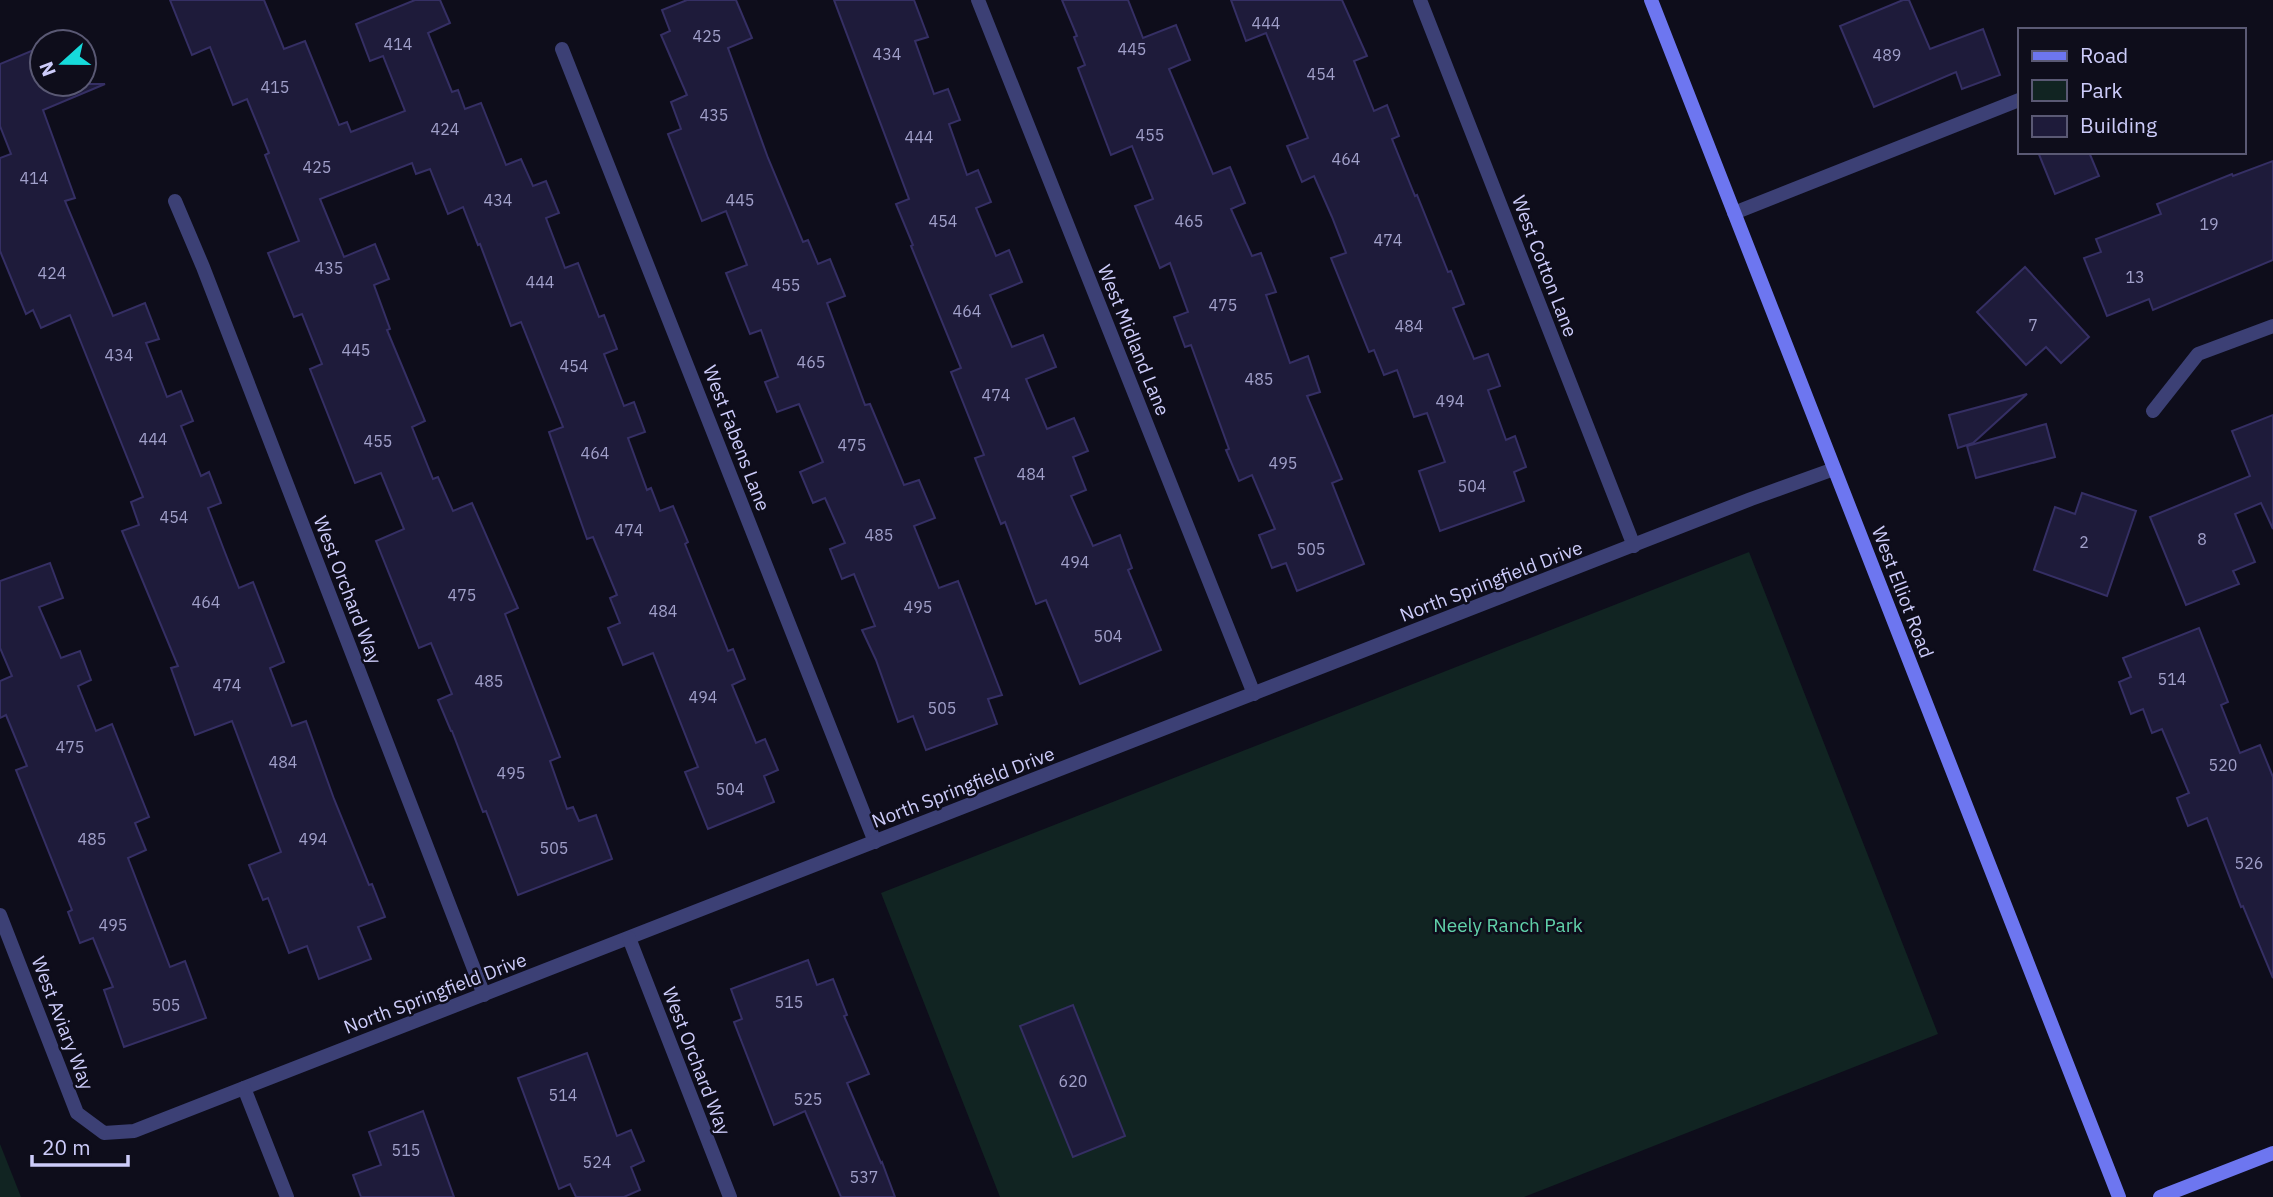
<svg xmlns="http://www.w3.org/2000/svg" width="2273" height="1197" font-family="'IBM Plex Sans',sans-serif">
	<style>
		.green { fill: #112422 }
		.building { fill: #1e1b3a; stroke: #352f64; stroke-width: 2 }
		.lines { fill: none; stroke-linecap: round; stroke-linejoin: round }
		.lane { stroke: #3c4075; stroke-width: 14 }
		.street { stroke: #3c4075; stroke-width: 14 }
		.secondary { stroke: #6d76f0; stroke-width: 14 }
		.labels { text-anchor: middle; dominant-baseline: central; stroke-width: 5; stroke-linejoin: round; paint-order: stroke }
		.number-label { font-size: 16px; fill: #a1a0ca }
		.street-label { font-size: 19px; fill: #cdccfa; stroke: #0e0d1b }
		.park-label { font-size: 19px; fill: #61d1aa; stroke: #0e0d1b }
	</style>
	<rect width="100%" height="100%" fill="#0e0d1b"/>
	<g class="green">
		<path d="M 1749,552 L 1938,1034 L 1524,1197 L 1000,1197 L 881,893 Z"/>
		<path d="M 0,1144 L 21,1197 L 0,1197 Z"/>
	</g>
	<g class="building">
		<path d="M 170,0 L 264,0 L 284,49 L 305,41 L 339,125 L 347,122 L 351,132 L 405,111 L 383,56 L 370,61 L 356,24 L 415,0 L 440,0 L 450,23 L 428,33 L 452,92 L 458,90 L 465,109 L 481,103 L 506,165 L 521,159 L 533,186 L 546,181 L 559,213 L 546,218 L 565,268 L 578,263 L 599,317 L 604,315 L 617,349 L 604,354 L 624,406 L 634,402 L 645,432 L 628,438 L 647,490 L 651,488 L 660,511 L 673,506 L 688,542 L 685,544 L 728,651 L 733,649 L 745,679 L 732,685 L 756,743 L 765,739 L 778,770 L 764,776 L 774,802 L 708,829 L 685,772 L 698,767 L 653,653 L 623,665 L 608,628 L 620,623 L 610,598 L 617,595 L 593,537 L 587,539 L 549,432 L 563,427 L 521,322 L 511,326 L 480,244 L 478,245 L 463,207 L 448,214 L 430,169 L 416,174 L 412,163 L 320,199 L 344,257 L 375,244 L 389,279 L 374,285 L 390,329 L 387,330 L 425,421 L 412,427 L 433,479 L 438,477 L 453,511 L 472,503 L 518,608 L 505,614 L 560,757 L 550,761 L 567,809 L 573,807 L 579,821 L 596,815 L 612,859 L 518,895 L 486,811 L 483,812 L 452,731 L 451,731 L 438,700 L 452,694 L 431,643 L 419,648 L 376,541 L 404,529 L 381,473 L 355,483 L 310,369 L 322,364 L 302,314 L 294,317 L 268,253 L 299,241 L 265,155 L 269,153 L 247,99 L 233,105 L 210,47 L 192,55 Z"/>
		<path d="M 687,0 L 736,0 L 752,38 L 728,48 L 768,158 L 803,242 L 808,240 L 818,264 L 830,259 L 845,296 L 827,303 L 865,405 L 870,404 L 904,485 L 919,480 L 935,518 L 914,526 L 939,588 L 958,581 L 1002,695 L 988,699 L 997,724 L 926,750 L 913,716 L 898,722 L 876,660 L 862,630 L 875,626 L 854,574 L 842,579 L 830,549 L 845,543 L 825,498 L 813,503 L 800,472 L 823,462 L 799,404 L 777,412 L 765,382 L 778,377 L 761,330 L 750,334 L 726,273 L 747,265 L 726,211 L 702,221 L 668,134 L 681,129 L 671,102 L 687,95 L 661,35 L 670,31 L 662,10 Z"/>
		<path d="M 834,0 L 914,0 L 928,37 L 915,41 L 934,94 L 948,89 L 960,120 L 949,124 L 967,175 L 978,170 L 991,202 L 976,208 L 996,256 L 1009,250 L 1022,282 L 990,295 L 1012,347 L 1043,335 L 1056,367 L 1026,379 L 1047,429 L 1074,418 L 1088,451 L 1073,457 L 1086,490 L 1071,496 L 1093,546 L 1120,535 L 1132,568 L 1128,570 L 1161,650 L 1080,684 L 1046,600 L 1036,604 L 1005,522 L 1001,524 L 975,458 L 984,455 L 951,372 L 961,368 L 911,246 L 913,245 L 896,204 L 909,199 Z"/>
		<path d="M 1062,0 L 1128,0 L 1143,38 L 1176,25 L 1190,60 L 1169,69 L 1213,174 L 1230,167 L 1245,203 L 1231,209 L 1252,256 L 1261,253 L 1276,292 L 1266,295 L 1290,363 L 1308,356 L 1320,392 L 1307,396 L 1342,479 L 1332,483 L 1364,564 L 1297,591 L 1286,563 L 1272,568 L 1259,535 L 1275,529 L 1252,475 L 1239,481 L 1226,450 L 1229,449 L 1191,345 L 1185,347 L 1174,317 L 1188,312 L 1170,263 L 1160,268 L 1135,206 L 1153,199 L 1132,146 L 1111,155 L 1078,68 L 1085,65 L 1074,37 L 1077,36 Z"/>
		<path d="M 1231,0 L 1342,0 L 1367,56 L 1354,61 L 1374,111 L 1387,105 L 1399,136 L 1392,139 L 1415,196 L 1417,195 L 1448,272 L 1451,271 L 1464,304 L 1453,308 L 1474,359 L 1488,354 L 1500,386 L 1488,390 L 1506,440 L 1515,436 L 1526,467 L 1514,472 L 1524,501 L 1440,531 L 1419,471 L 1445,462 L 1427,413 L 1414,417 L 1397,370 L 1384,375 L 1374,350 L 1369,352 L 1331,258 L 1346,253 L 1332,217 L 1314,176 L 1302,182 L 1287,146 L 1308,138 L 1266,33 L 1246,41 Z"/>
		<path d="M 1903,0 L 1909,0 L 1930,49 L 1983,29 L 2000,75 L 1962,89 L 1956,72 L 1874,107 L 1840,26 Z"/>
		<path d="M 36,49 L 42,65 L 42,84 L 105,84 L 43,110 L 75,198 L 65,201 L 113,316 L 145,303 L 159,339 L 146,343 L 167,397 L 181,391 L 193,421 L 181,426 L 201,476 L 209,472 L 221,503 L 208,508 L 224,550 L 239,588 L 253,582 L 284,662 L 270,668 L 292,726 L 306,721 L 334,799 L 369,885 L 372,884 L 385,917 L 358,927 L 371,959 L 319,979 L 307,946 L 289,953 L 268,898 L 263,900 L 249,865 L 281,852 L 232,721 L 195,735 L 171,668 L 178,666 L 122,531 L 139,525 L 131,502 L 143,497 L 70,315 L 41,328 L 33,310 L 26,314 L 0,251 L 0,158 L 11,154 L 0,126 L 0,64 Z"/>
		<path d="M 2038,152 L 2089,152 L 2099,176 L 2055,194 Z"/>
		<path d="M 2273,161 L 2273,260 L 2153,310 L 2149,299 L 2107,316 L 2084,258 L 2101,252 L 2096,239 L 2161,214 L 2157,204 L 2232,174 L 2233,176 Z"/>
		<path d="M 2025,267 L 2089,337 L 2061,363 L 2046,347 L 2026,365 L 1977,312 Z"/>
		<path d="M 2027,394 L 1973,443 L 1958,448 L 1949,415 Z"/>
		<path d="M 2273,415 L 2273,529 L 2261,503 L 2235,514 L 2255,562 L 2233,571 L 2239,584 L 2186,605 L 2150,517 L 2250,476 L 2232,431 Z"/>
		<path d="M 2046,424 L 2055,457 L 1976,478 L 1967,446 Z"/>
		<path d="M 2082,493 L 2136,511 L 2107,596 L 2034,570 L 2055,507 L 2075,514 Z"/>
		<path d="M 50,563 L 63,598 L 39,607 L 61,658 L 80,651 L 91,680 L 78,686 L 96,731 L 112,724 L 149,817 L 135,823 L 146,850 L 128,858 L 170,967 L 185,961 L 206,1018 L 124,1047 L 104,990 L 113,987 L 93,938 L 80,943 L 68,912 L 72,910 L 16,770 L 27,766 L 6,715 L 0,718 L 0,681 L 12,676 L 0,648 L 0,581 Z"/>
		<path d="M 2199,628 L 2228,702 L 2221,705 L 2240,753 L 2260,745 L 2273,777 L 2273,978 L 2243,906 L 2241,907 L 2207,818 L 2188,826 L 2177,798 L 2189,793 L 2162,729 L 2152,733 L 2143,709 L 2131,714 L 2119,682 L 2131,677 L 2123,658 Z"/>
		<path d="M 808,960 L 817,985 L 833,979 L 847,1015 L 844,1016 L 869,1074 L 847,1083 L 881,1163 L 882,1162 L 895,1197 L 841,1197 L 805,1111 L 774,1125 L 734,1022 L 742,1019 L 731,989 Z"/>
		<path d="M 1073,1005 L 1125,1136 L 1073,1157 L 1020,1026 Z"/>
		<path d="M 587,1053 L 617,1136 L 631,1130 L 644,1161 L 631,1167 L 640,1190 L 624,1197 L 576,1197 L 570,1184 L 559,1189 L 518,1078 Z"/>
		<path d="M 423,1111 L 454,1197 L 361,1197 L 353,1175 L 381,1165 L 369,1132 Z"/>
	</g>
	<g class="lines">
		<path class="lane" d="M 1734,213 L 2019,100"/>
		<g class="street">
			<path d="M 978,0 L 1254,694"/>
			<path d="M 1420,0 L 1634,546"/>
			<path d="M 562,49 L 875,842"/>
			<path d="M 175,201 L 203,267 L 484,995"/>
			<path d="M 2153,411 L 2198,354 L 2273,326"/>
			<path d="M 0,915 L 77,1113 L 104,1133 L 134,1131 L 1751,499 L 1834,469"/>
			<path d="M 629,938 L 730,1197"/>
			<path d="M 244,1088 L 287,1197"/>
		</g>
		<g class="secondary">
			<path d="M 1651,0 L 2119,1197"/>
			<path d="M 2160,1197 L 2273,1153"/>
		</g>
	</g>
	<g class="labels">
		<g class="number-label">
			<text x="1266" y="23">444</text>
			<text x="707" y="36">425</text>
			<text x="398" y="44">414</text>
			<text x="1132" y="49">445</text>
			<text x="887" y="54">434</text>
			<text x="1887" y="55">489</text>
			<text x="1321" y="74">454</text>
			<text x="275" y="87">415</text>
			<text x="714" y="115">435</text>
			<text x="445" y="129">424</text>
			<text x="1150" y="135">455</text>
			<text x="919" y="137">444</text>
			<text x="1346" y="159">464</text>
			<text x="317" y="167">425</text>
			<text x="34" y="178">414</text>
			<text x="498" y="200">434</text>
			<text x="740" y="200">445</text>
			<text x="943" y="221">454</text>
			<text x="1189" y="221">465</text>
			<text x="2209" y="224">19</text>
			<text x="1388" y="240">474</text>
			<text x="329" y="268">435</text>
			<text x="52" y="273">424</text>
			<text x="2135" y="277">13</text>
			<text x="540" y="282">444</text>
			<text x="786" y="285">455</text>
			<text x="1223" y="305">475</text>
			<text x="967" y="311">464</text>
			<text x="2033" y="325">7</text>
			<text x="1409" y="326">484</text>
			<text x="356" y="350">445</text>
			<text x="119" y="355">434</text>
			<text x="811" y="362">465</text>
			<text x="574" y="366">454</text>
			<text x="1259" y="379">485</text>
			<text x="996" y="395">474</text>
			<text x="1450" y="401">494</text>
			<text x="153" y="439">444</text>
			<text x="378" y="441">455</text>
			<text x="852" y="445">475</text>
			<text x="595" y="453">464</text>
			<text x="1283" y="463">495</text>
			<text x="1031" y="474">484</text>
			<text x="1472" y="486">504</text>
			<text x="174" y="517">454</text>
			<text x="629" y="530">474</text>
			<text x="879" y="535">485</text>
			<text x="2202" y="539">8</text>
			<text x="2084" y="542">2</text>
			<text x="1311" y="549">505</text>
			<text x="1075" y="562">494</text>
			<text x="462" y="595">475</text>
			<text x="206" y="602">464</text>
			<text x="918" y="607">495</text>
			<text x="663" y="611">484</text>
			<text x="1108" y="636">504</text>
			<text x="2172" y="679">514</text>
			<text x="489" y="681">485</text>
			<text x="227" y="685">474</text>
			<text x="703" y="697">494</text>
			<text x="942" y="708">505</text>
			<text x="70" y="747">475</text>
			<text x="283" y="762">484</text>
			<text x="2223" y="765">520</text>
			<text x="511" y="773">495</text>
			<text x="730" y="789">504</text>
			<text x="92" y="839">485</text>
			<text x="313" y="839">494</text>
			<text x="554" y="848">505</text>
			<text x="2249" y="863">526</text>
			<text x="113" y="925">495</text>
			<text x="789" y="1002">515</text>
			<text x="166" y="1005">505</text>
			<text x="1073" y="1081">620</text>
			<text x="563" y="1095">514</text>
			<text x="808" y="1099">525</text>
			<text x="406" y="1150">515</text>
			<text x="597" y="1162">524</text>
			<text x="864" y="1177">537</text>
		</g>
		<g class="street-label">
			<text transform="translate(1545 266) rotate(69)">West Cotton Lane</text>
			<text transform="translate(1134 340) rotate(68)">West Midland Lane</text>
			<text transform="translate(737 438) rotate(69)">West Fabens Lane</text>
			<text transform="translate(1491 581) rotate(-21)">North Springfield Drive</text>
			<text transform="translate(348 590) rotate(69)">West Orchard Way</text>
			<text transform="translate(1903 592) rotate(69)">West Elliot Road</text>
			<text transform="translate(963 787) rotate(-21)">North Springfield Drive</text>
			<text transform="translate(435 993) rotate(-21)">North Springfield Drive</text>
			<text transform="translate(63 1023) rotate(69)">West Aviary Way</text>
			<text transform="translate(697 1061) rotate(69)">West Orchard Way</text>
		</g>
		<g class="park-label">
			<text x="1508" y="925">Neely Ranch Park</text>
		</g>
	</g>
	<rect x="2018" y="28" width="228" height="126" fill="#0e0d1b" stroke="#5a5974" stroke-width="2"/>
	<rect x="2032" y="51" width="35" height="10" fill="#6d76f0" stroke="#5a5974" stroke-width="2"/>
	<text x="2080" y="63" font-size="21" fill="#cdccfa">Road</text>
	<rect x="2032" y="80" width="35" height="21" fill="#112422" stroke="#5a5974" stroke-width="2"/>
	<text x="2080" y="98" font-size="21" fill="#cdccfa">Park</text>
	<rect x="2032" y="116" width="35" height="21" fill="#1e1b3a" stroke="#5a5974" stroke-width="2"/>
	<text x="2080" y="133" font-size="21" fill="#cdccfa">Building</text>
	<g transform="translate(63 63) rotate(249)"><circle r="33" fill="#0e0d1b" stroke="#5a5974" stroke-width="2"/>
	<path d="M0-5L12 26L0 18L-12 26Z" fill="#16dadb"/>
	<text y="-10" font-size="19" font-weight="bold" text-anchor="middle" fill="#cdccfa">N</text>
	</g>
	<path d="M32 1155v10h96v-10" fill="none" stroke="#cdccfa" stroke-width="3.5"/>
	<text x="42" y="1155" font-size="21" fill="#cdccfa" stroke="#0e0d1b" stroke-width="5" paint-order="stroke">20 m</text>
</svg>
